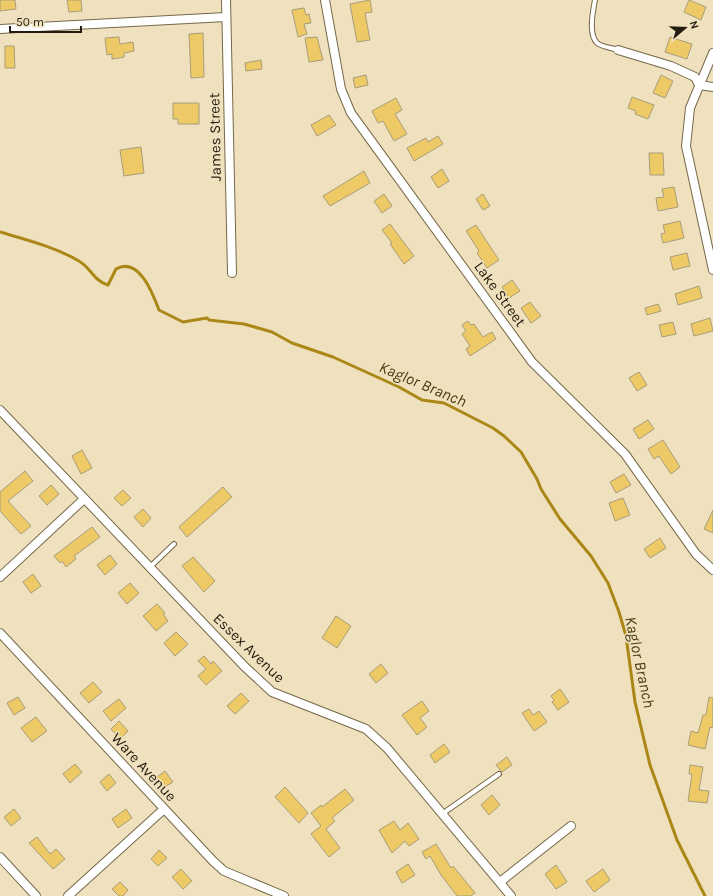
<svg xmlns="http://www.w3.org/2000/svg" width="713" height="896" font-family="Karla,sans-serif">
	<style>
		.lines { fill: none; stroke-linecap: round; stroke-linejoin: round }
		.stream { stroke: #aa8717; stroke-width: 3 }
		.building { fill: #eeca67; stroke: #a89c7a }
		.service-casing { stroke: #756848; stroke-width: 6 }
		.minor-casing { stroke: #756848; stroke-width: 10 }
		.service { stroke: #fff; stroke-width: 4 }
		.minor { stroke: #fff; stroke-width: 8 }
		.labels { text-anchor: middle; dominant-baseline: central; stroke-width: 3; stroke-linejoin: round; paint-order: stroke }
		.street-label { font-size: 15px; fill: #211c0f; stroke: #efe1be }
		.water-label { font-size: 16px; font-style: italic; fill: #4b3c12; stroke: #efe1be }
	</style>
	<rect width="100%" height="100%" fill="#efe1be"/>
	<g class="lines">
		<path class="stream" d="M 0,232 C 27,240 55,247 79,261 C 91,268 94,281 108,285 L 116,269 C 139,256 153,294 159,310 L 183,322 L 207,318 L 209,320 L 244,324 L 272,332 L 292,343 L 333,357 L 399,387 L 422,400 L 444,403 L 493,428 L 504,436 L 521,452 L 537,479 L 541,489 L 560,519 L 591,556 L 608,583 L 619,612 L 626,636 L 635,702 L 650,765 L 677,840 L 705,896"/>
	</g>
	<g class="building">
		<path d="M 0,0 L 15,0 L 16,9 L 0,11 Z"/>
		<path d="M 67,0 L 81,0 L 82,11 L 69,12 Z"/>
		<path d="M 370,0 L 372,12 L 365,13 L 370,40 L 357,42 L 350,4 Z"/>
		<path d="M 689,0 L 706,7 L 701,20 L 684,12 Z"/>
		<path d="M 304,8 L 306,15 L 309,14 L 311,23 L 304,24 L 307,34 L 298,37 L 292,10 Z"/>
		<path d="M 203,33 L 204,77 L 191,78 L 189,34 Z"/>
		<path d="M 119,37 L 120,44 L 133,42 L 134,51 L 124,53 L 124,57 L 112,59 L 112,54 L 107,55 L 105,38 Z"/>
		<path d="M 317,37 L 323,60 L 309,62 L 305,38 Z"/>
		<path d="M 670,37 L 692,44 L 687,59 L 665,52 Z"/>
		<path d="M 5,46 L 14,46 L 15,68 L 5,68 Z"/>
		<path d="M 261,60 L 262,69 L 246,71 L 245,63 Z"/>
		<path d="M 366,75 L 368,85 L 355,88 L 353,78 Z"/>
		<path d="M 661,75 L 673,81 L 665,98 L 653,93 Z"/>
		<path d="M 632,97 L 654,105 L 648,119 L 635,114 L 636,111 L 628,108 Z"/>
		<path d="M 396,98 L 402,110 L 395,114 L 407,134 L 394,141 L 383,121 L 378,123 L 372,111 Z"/>
		<path d="M 173,103 L 199,103 L 199,124 L 178,124 L 178,119 L 173,119 Z"/>
		<path d="M 329,115 L 336,125 L 317,136 L 311,125 Z"/>
		<path d="M 438,136 L 443,144 L 414,161 L 407,148 L 426,138 L 428,142 Z"/>
		<path d="M 141,147 L 144,173 L 124,176 L 120,150 Z"/>
		<path d="M 649,153 L 663,153 L 664,175 L 650,175 Z"/>
		<path d="M 442,169 L 449,181 L 438,188 L 431,177 Z"/>
		<path d="M 364,171 L 370,183 L 330,206 L 323,196 Z"/>
		<path d="M 674,187 L 678,207 L 658,211 L 656,198 L 664,197 L 662,189 Z"/>
		<path d="M 384,194 L 392,206 L 382,213 L 374,201 Z"/>
		<path d="M 483,194 L 490,206 L 483,210 L 476,199 Z"/>
		<path d="M 680,221 L 684,238 L 663,243 L 661,234 L 665,233 L 663,225 Z"/>
		<path d="M 390,224 L 414,256 L 404,264 L 390,244 L 392,243 L 382,230 Z"/>
		<path d="M 476,225 L 499,260 L 487,268 L 477,253 L 479,251 L 466,231 Z"/>
		<path d="M 687,253 L 690,266 L 673,270 L 670,257 Z"/>
		<path d="M 512,280 L 520,291 L 509,298 L 502,287 Z"/>
		<path d="M 699,286 L 702,298 L 678,305 L 675,294 Z"/>
		<path d="M 530,302 L 541,316 L 531,323 L 521,308 Z"/>
		<path d="M 658,304 L 661,311 L 647,315 L 645,308 Z"/>
		<path d="M 710,318 L 713,331 L 694,336 L 691,324 Z"/>
		<path d="M 468,321 L 471,325 L 474,324 L 483,337 L 492,332 L 496,339 L 470,356 L 466,349 L 470,346 L 462,334 L 466,331 L 462,325 Z"/>
		<path d="M 673,322 L 676,334 L 662,337 L 659,325 Z"/>
		<path d="M 639,372 L 647,385 L 637,391 L 629,378 Z"/>
		<path d="M 648,420 L 654,429 L 639,439 L 633,429 Z"/>
		<path d="M 663,440 L 680,467 L 671,474 L 659,456 L 654,459 L 648,449 Z"/>
		<path d="M 82,450 L 92,468 L 81,474 L 72,456 Z"/>
		<path d="M 25,471 L 33,481 L 8,501 L 31,526 L 21,534 L 0,511 L 0,492 Z"/>
		<path d="M 624,474 L 631,485 L 616,493 L 610,482 Z"/>
		<path d="M 51,485 L 59,494 L 47,505 L 39,496 Z"/>
		<path d="M 223,487 L 232,497 L 187,537 L 179,527 Z"/>
		<path d="M 123,490 L 131,498 L 122,506 L 114,498 Z"/>
		<path d="M 623,498 L 630,515 L 615,521 L 609,503 Z"/>
		<path d="M 143,509 L 151,518 L 143,527 L 134,517 Z"/>
		<path d="M 713,510 L 713,533 L 704,529 Z"/>
		<path d="M 92,527 L 100,537 L 74,556 L 76,559 L 66,567 L 62,561 L 60,563 L 54,556 Z"/>
		<path d="M 660,538 L 666,548 L 650,558 L 644,549 Z"/>
		<path d="M 110,555 L 117,564 L 105,575 L 97,565 Z"/>
		<path d="M 193,557 L 215,581 L 204,592 L 182,566 Z"/>
		<path d="M 33,574 L 41,586 L 31,593 L 23,582 Z"/>
		<path d="M 130,583 L 139,593 L 127,604 L 118,593 Z"/>
		<path d="M 157,604 L 165,613 L 163,614 L 168,621 L 156,631 L 143,616 Z"/>
		<path d="M 336,616 L 351,626 L 337,648 L 322,638 Z"/>
		<path d="M 176,632 L 188,644 L 175,656 L 164,643 Z"/>
		<path d="M 204,656 L 211,664 L 213,661 L 222,671 L 206,685 L 198,676 L 206,669 L 198,661 Z"/>
		<path d="M 381,664 L 388,673 L 376,683 L 369,674 Z"/>
		<path d="M 93,682 L 102,692 L 89,703 L 80,693 Z"/>
		<path d="M 560,689 L 569,702 L 558,710 L 552,702 L 554,700 L 551,696 Z"/>
		<path d="M 241,693 L 249,701 L 235,714 L 227,706 Z"/>
		<path d="M 18,697 L 25,708 L 14,715 L 7,703 Z"/>
		<path d="M 709,697 L 713,698 L 713,728 L 710,727 L 705,749 L 688,745 L 691,731 L 698,733 L 703,715 L 706,715 Z"/>
		<path d="M 119,699 L 126,708 L 111,721 L 103,711 Z"/>
		<path d="M 422,701 L 429,711 L 420,718 L 427,727 L 417,735 L 402,715 Z"/>
		<path d="M 529,709 L 533,715 L 539,711 L 547,722 L 534,731 L 522,713 Z"/>
		<path d="M 36,717 L 47,731 L 32,742 L 21,728 Z"/>
		<path d="M 119,721 L 128,731 L 120,739 L 111,729 Z"/>
		<path d="M 444,744 L 450,752 L 435,763 L 430,755 Z"/>
		<path d="M 507,757 L 512,765 L 502,772 L 496,765 Z"/>
		<path d="M 75,764 L 82,772 L 70,783 L 63,774 Z"/>
		<path d="M 690,765 L 703,767 L 699,790 L 709,791 L 707,803 L 688,801 L 692,774 L 689,774 Z"/>
		<path d="M 165,771 L 173,782 L 163,788 L 156,778 Z"/>
		<path d="M 109,774 L 116,783 L 107,791 L 100,782 Z"/>
		<path d="M 285,787 L 308,813 L 299,823 L 275,797 Z"/>
		<path d="M 345,789 L 354,800 L 332,818 L 335,821 L 326,829 L 340,848 L 329,857 L 311,834 L 321,826 L 311,813 L 321,805 L 322,807 Z"/>
		<path d="M 492,795 L 500,805 L 489,815 L 481,805 Z"/>
		<path d="M 14,809 L 21,818 L 11,826 L 4,817 Z"/>
		<path d="M 126,809 L 132,818 L 118,828 L 112,819 Z"/>
		<path d="M 394,821 L 400,830 L 408,823 L 419,839 L 409,846 L 405,841 L 392,853 L 379,830 Z"/>
		<path d="M 37,837 L 50,854 L 56,849 L 65,859 L 53,869 L 29,843 Z"/>
		<path d="M 436,844 L 451,868 L 453,866 L 475,893 L 471,896 L 457,896 L 441,875 L 430,856 L 426,859 L 422,852 Z"/>
		<path d="M 159,850 L 167,858 L 158,866 L 151,859 Z"/>
		<path d="M 408,864 L 415,875 L 402,883 L 396,872 Z"/>
		<path d="M 556,865 L 567,882 L 556,889 L 545,874 Z"/>
		<path d="M 181,869 L 192,881 L 183,889 L 172,877 Z"/>
		<path d="M 603,869 L 610,880 L 594,892 L 586,881 Z"/>
		<path d="M 120,882 L 128,890 L 123,896 L 119,896 L 112,889 Z"/>
	</g>
	<g class="lines">
		<defs>
			<g id="service">
				<path d="M 595,0 C 593,11 588,34 597,43 C 602,47 612,48 618,50"/>
				<path d="M 150,567 L 174,544"/>
				<path d="M 442,814 L 499,774"/>
			</g>
			<g id="minor">
				<path d="M 226,0 L 232,273"/>
				<path d="M 325,0 L 341,89 L 351,113 L 532,362 L 625,454 L 696,554 L 713,570"/>
				<path d="M 0,29 L 226,17"/>
				<path d="M 618,50 L 671,66 L 695,77 L 699,85 L 713,87"/>
				<path d="M 713,53 L 690,108 L 686,146 L 713,270"/>
				<path d="M 0,410 L 244,666 L 272,692 L 366,729 L 387,748 L 511,896"/>
				<path d="M 0,577 L 84,499"/>
				<path d="M 0,633 L 213,861 L 224,871 L 284,896"/>
				<path d="M 0,857 L 36,896"/>
				<path d="M 500,882 L 571,826"/>
				<path d="M 68,896 L 164,809"/>
			</g>
		</defs>
		<use href="#service" class="service-casing"/>
		<use href="#minor" class="minor-casing"/>
		<use href="#service" class="service"/>
		<use href="#minor" class="minor"/>
	</g>
	<g class="labels">
		<g class="street-label">
			<text transform="translate(215 137) rotate(-91)">James Street</text>
			<text transform="translate(500 294) rotate(54)">Lake Street</text>
			<text transform="translate(249 648) rotate(44)">Essex Avenue</text>
			<text transform="translate(144 767) rotate(47)">Ware Avenue</text>
		</g>
		<g class="water-label">
			<text transform="translate(423 384) rotate(23)">Kaglor Branch</text>
			<text transform="translate(640 662) rotate(78)">Kaglor Branch</text>
		</g>
	</g>
	<g transform="translate(685 28) rotate(71)" stroke="#efe1be" stroke-width="3" paint-order="stroke">
	<path d="M0-3L7 15L0 10L-7 15Z" fill="#211c0f"/>
	<text y="-6" font-size="11" font-weight="bold" text-anchor="middle" fill="#211c0f">N</text>
	</g>
	<path d="M10 26v6h71v-6" fill="none" stroke="#211c0f" stroke-width="2"/>
	<text x="16" y="26" font-size="12" fill="#211c0f" stroke="#efe1be" stroke-width="3" paint-order="stroke">50 m</text>
</svg>
